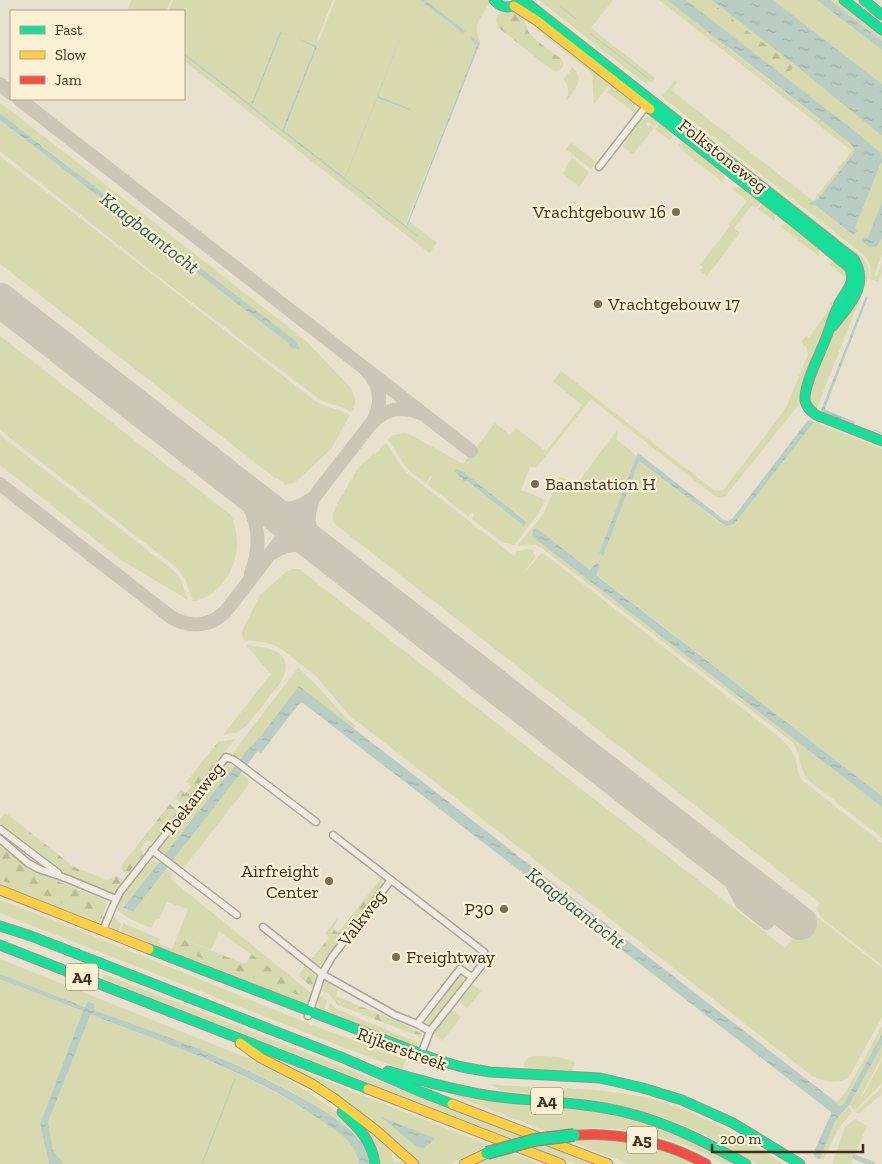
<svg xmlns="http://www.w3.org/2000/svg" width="882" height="1164" font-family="'Zilla Slab',serif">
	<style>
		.grass { fill: #d7d9ae; fill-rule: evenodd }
		.forest { fill: url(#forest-firs) }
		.water { fill: url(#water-ripples) }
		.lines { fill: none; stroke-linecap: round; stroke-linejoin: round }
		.stream { stroke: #b9cdc2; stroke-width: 1 }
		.canal { stroke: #b9cdc2; stroke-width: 5 }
		.taxiway { stroke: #ccc6b6; stroke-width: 14 }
		.runway { stroke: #ccc6b6; stroke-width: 34 }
		.street-casing { stroke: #ada696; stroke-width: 9 }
		.fast-casing { stroke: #9d9586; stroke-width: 11 }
		.slow-casing { stroke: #9d9586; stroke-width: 11 }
		.jam-casing { stroke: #9d9586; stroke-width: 11 }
		.street { stroke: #f0ebe0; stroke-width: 6 }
		.fast { stroke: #16e098; stroke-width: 9 }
		.slow { stroke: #ffcf43; stroke-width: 9 }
		.jam { stroke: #f24e42; stroke-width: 9 }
		.fast-bridge-casing { stroke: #938b7d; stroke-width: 14; stroke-linecap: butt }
		.fast-bridge { stroke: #16e098; stroke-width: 11 }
		.poi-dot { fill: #7a6d5a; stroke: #faf0d3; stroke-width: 2 }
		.labels { text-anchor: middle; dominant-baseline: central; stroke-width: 4.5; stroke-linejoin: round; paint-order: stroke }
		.shield { fill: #faf0d3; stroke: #766853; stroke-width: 1 }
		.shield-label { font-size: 16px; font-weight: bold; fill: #3e2e1c }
		.street-label { font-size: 18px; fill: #3e2e1c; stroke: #faf0d3 }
		.poi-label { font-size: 18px; fill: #3e2e1c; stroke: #faf0d3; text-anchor: end }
		.water-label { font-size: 19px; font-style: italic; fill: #2a5f5e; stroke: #faf0d3 }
	</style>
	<defs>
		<pattern id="forest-firs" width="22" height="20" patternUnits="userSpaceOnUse" patternTransform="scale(1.25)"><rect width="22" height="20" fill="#d7d9ae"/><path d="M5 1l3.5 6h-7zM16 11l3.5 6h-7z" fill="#babb95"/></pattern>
		<pattern id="water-ripples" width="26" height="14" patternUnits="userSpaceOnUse" patternTransform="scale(1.25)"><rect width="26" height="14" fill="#b9cdc2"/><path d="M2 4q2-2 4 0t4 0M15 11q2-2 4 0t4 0" fill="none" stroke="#a0b0a6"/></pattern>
	</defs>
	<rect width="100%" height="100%" fill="#e8e1cd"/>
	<g class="grass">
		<path d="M 131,0 L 171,0 L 166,11 L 130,11 L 128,9 Z"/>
		<path d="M 173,0 L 333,0 L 317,40 L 319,41 L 335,0 L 420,0 L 463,33 L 464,31 L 425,0 L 490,0 C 488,10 478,17 477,26 C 476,32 479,38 480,43 L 472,37 L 470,39 L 477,45 L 405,226 L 284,131 L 317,46 L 299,39 L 315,46 L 282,130 L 252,106 L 253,102 L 251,105 L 184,53 L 184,11 L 168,11 ZM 413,5 L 378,96 L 410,110 L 377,98 L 346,176 Z"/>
		<path d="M 529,0 L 532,0 L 564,24 L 563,26 L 564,27 L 566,26 L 646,89 L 644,88 L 643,89 Z"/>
		<path d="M 539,0 L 613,0 L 591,28 L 655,78 L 652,82 L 648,82 L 646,84 Z"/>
		<path d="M 659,0 L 667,0 L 726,46 L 726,49 L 727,47 L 852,145 L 854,149 L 853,154 L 817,200 L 808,203 L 815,205 L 852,235 L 856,231 L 855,228 L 882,160 L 882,201 L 868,237 L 866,238 L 879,246 L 882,238 L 882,254 L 874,275 L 877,276 L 882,263 L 882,273 L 878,282 L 870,279 C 872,270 870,262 864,255 L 662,97 L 675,80 L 677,82 L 671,90 L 813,201 L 852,151 Z"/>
		<path d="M 686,0 L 691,0 L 788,75 L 794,67 L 708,0 L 712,0 L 795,65 L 882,136 L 882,154 L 860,135 Z"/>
		<path d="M 773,0 L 817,0 L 882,50 L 882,84 Z"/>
		<path d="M 830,0 L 839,0 L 882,33 L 882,41 Z"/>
		<path d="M 538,26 L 610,84 L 594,104 L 592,73 L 537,30 L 536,27 Z"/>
		<path d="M 184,55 L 418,237 L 419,236 L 407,227 L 409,221 L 437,243 L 429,253 L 184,61 Z"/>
		<path d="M 572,67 C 586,79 574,90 566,101 C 569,93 570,86 563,79 L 568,74 Z"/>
		<path d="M 612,86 L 634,103 L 636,110 L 636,114 L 607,92 Z"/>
		<path d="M 0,103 L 15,114 L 305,340 L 351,388 L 355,399 L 355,405 L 351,412 C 342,405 330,405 319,399 L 173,288 L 0,151 L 0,120 L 288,343 L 290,347 L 293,349 L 298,347 L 297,343 L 255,311 L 255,310 L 254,310 L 201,269 L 201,268 L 201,269 L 148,228 L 148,226 L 147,227 L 94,186 L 94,185 L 93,185 L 40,144 L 40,143 L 39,144 L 0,113 Z"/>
		<path d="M 649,117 L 652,118 L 658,122 L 655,127 L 649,122 L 646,123 L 648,127 L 650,125 L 654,128 L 633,154 L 622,146 L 625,144 L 624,139 L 639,120 L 640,121 L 644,118 Z"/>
		<path d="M 660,123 L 671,132 L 672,138 L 669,140 L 655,129 Z"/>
		<path d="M 710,138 L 839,239 L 837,242 L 708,141 Z"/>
		<path d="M 571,143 L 595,161 L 596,163 L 591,169 L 566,149 Z"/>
		<path d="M 683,143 L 686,144 L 721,170 L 724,177 L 724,183 L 684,152 L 685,150 L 678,145 Z"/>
		<path d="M 0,156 L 314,400 C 325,408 338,408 350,415 L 331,449 L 299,479 L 293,483 L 284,485 L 284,483 L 277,478 L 275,478 L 0,264 Z"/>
		<path d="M 572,158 L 589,172 L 579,188 L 578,185 L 562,173 L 566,169 L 565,168 Z"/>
		<path d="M 737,187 L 743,188 L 761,202 L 756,208 L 752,205 L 734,228 L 740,233 L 707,276 L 700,270 L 703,267 L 700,265 L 730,226 L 728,225 L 747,201 L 732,189 Z"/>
		<path d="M 763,203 L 775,213 L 775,218 L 774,221 L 758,209 Z"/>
		<path d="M 785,224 C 792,225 815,241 818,248 C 820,252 819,253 819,256 L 780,226 Z"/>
		<path d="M 853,250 C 863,257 869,263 869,276 L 816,410 C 809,404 810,396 810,388 L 832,331 L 860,288 L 851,253 Z"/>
		<path d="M 834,261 C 839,262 841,263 845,266 C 859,278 841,294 836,306 L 830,305 L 849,280 L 828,263 Z"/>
		<path d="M 831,307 L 835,308 L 800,397 L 800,403 L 727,494 C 723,499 718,498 712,494 L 591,399 L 536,468 L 530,467 L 521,490 L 545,500 L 538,514 L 514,545 L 502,542 L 472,519 L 474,515 L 472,512 L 468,516 L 427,484 L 432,477 L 431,476 L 426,483 C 418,477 409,472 404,464 C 398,456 395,447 387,440 L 393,435 L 401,434 L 401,433 L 409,434 L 463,464 L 495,423 L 510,435 L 516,428 L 546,451 L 582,405 L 553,381 L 561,371 L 711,488 C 716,492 720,492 725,488 L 786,408 L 808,354 L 807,348 L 802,343 L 802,341 L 806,336 L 809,337 ZM 457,472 L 465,472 L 465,473 L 466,473 L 465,474 L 527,521 L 527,523 L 524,526 L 466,481 L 464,482 L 463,478 L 460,477 Z"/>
		<path d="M 0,336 L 231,515 C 242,541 238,569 217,589 C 211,595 202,600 193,601 L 185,579 L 177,568 L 0,430 Z"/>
		<path d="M 814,422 L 882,449 L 882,796 L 596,574 L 600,565 L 590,571 L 536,528 L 532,535 L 882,807 L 882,838 L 807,779 C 799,767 801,752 791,741 L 542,548 L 535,545 L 517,546 L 544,513 L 559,477 L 578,483 L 616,431 L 618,433 L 616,439 L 637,456 L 599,553 L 603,555 L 639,461 L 722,524 L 731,525 L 735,523 Z"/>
		<path d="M 0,435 L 174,571 L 181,580 L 188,600 L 121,560 L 0,465 Z"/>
		<path d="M 385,443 C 394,452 398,464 407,473 L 514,556 L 517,551 L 527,549 L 533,550 L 533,553 L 536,556 L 523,574 L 542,553 L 548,557 L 779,737 C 787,744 793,751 796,762 C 798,769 798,775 803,781 L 882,843 L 882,965 L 822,918 L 816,908 L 820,903 L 335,524 L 333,521 L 333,512 L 335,512 L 336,509 L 335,508 L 342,495 L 343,496 L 345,493 L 344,492 L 351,479 L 352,480 L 354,474 L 355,474 L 356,470 L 359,469 L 358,468 L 364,462 L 365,463 L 365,461 L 371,458 L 370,457 L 374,453 L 375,454 L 378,451 L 380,452 L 379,450 Z"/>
		<path d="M 293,569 L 299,569 L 785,948 L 814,911 L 817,917 L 882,968 L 882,1017 L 849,1077 C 837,1085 825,1082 812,1076 L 349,715 L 316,676 L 281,649 L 272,644 L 264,642 L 243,640 L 242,634 L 243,629 L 260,595 L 286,572 Z"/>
		<path d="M 246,645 C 269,647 297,652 281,682 L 247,725 L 238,732 L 223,735 L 271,674 Z"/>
		<path d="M 298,668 C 320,685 334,709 356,726 L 353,728 L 299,687 L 260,737 L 248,749 L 238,760 L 232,755 L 240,743 Z"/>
		<path d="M 226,764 L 229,764 L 233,767 L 164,856 L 160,850 L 161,846 Z"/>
		<path d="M 240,773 L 247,778 L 249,783 L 247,787 L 182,870 L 172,862 Z"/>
		<path d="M 5,813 L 11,817 L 9,820 L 68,868 L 117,888 L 113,893 L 64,874 L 0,824 L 0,819 Z"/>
		<path d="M 154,861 L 158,863 L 123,908 L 125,910 L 133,912 L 166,870 L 172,874 L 171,878 L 174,882 L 305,988 L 299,988 L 296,986 L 220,932 L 218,933 L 211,950 L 177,937 L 188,909 L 167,902 L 159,919 L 156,919 L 151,928 C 136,922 128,919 116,909 L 122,895 L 149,863 Z"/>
		<path d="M 0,880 L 55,900 L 101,919 L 97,927 L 0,887 Z"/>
		<path d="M 0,900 L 61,923 L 312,1025 L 406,1060 L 402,1069 L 348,1049 L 0,913 Z"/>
		<path d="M 113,916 L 119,920 L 121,925 L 117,934 C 111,930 109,922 113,916 Z"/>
		<path d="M 123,923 L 160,939 L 159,943 L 172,949 L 173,947 L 311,1000 L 308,1006 L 138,941 L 120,931 Z"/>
		<path d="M 0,959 L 245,1057 L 282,1076 L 308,1092 L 349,1121 L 359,1130 L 373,1164 L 369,1164 C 367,1149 355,1133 343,1123 C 328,1111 310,1103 294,1093 C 231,1059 163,1034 96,1011 L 94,1007 L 95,1004 L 89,1001 L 86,1007 L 0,974 Z"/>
		<path d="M 104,974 L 522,1137 L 513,1139 L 103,979 Z"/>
		<path d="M 459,974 L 463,977 L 464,982 L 429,1026 L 422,1021 Z"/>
		<path d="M 0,979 L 83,1011 L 40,1124 L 49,1164 L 0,1164 Z"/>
		<path d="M 473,985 L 481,991 L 467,1008 L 459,1001 Z"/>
		<path d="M 320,996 L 327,1000 L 327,1001 L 323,1015 C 318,1007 317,1004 320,996 Z"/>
		<path d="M 330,1003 L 336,1009 L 419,1043 L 414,1048 L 360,1028 L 327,1013 Z"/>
		<path d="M 450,1011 L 454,1011 L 461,1017 L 442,1041 L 434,1033 Z"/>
		<path d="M 92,1015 C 170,1046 250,1072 321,1120 C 333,1128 348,1136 355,1150 C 358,1154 359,1159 360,1164 L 64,1164 L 53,1150 L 48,1122 L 90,1016 Z"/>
		<path d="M 882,1026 L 882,1034 L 844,1103 L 841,1106 L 836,1103 L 846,1092 Z"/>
		<path d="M 882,1045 L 882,1056 L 861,1096 L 862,1097 L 882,1060 L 882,1083 L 855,1110 L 849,1105 Z"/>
		<path d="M 533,1056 C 547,1056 564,1056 575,1063 L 571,1074 L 525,1071 C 522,1063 526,1058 533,1056 Z"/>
		<path d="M 297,1069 L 356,1093 L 489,1145 L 450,1164 L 419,1164 L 295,1071 Z"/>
		<path d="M 490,1084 C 520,1088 549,1086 578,1089 C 598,1090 620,1093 639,1096 C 693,1107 739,1136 784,1164 L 757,1164 L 731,1149 L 695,1130 L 664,1118 L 627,1107 L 587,1099 L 502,1091 Z"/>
		<path d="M 882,1087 L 881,1095 L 859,1113 L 856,1112 Z"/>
		<path d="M 440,1090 L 584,1107 L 657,1124 L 740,1164 L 725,1164 L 686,1145 L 650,1134 L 618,1129 L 601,1128 L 573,1129 L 573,1128 L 546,1131 Z"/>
		<path d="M 848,1107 L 852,1112 L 838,1129 L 824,1159 L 820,1159 L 835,1121 Z"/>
		<path d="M 855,1119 L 867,1126 L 851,1164 L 832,1164 L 845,1127 Z"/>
		<path d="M 369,1131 L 391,1150 L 394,1162 L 402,1161 L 405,1164 L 377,1164 L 367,1134 Z"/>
		<path d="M 575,1140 C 585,1140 595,1140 606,1140 C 637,1142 667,1152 696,1164 L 629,1164 L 575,1143 Z"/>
		<path d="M 538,1143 L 592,1164 L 576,1164 L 528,1145 Z"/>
		<path d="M 509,1152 L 540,1164 L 474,1164 L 485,1159 Z"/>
	</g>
	<g class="forest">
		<path d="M 691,0 L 708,0 L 794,67 L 787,75 Z"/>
		<path d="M 502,10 C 512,9 522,13 525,23 C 527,27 527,30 530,34 C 539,44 552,51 562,60 C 565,65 563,69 557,71 L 552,70 L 500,29 C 494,23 495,15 502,10 Z"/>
		<path d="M 235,739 L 183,804 L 175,798 L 181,790 L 185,794 L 191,787 L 186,782 L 218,742 Z"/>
		<path d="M 170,804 L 177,811 L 176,814 L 153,842 L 146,841 L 141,848 L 143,855 L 129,872 L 126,873 L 123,872 L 121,866 Z"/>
		<path d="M 11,817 L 74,867 L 107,880 C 114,878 116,873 123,881 L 117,888 L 68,868 L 9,821 Z"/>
		<path d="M 0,846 L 30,869 L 38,873 L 106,901 L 107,903 L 101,919 L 55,900 L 0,880 Z"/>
		<path d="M 381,878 L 383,883 L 382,885 L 323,963 C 318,967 315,965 309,962 L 329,938 L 325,934 L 336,919 L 338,920 L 333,928 L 338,933 Z"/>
		<path d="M 177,937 L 245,964 L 251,954 L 296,986 L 299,988 L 305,988 L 312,993 L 311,1000 L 173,947 Z"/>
		<path d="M 305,967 C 315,974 318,976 314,989 L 298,975 Z"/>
		<path d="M 327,981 L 331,982 L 330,986 L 338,989 L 336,996 L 403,1024 L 422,1034 L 421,1037 L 338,1005 L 328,993 L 322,990 L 324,984 Z"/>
	</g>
	<g class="water">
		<path d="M 420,0 L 425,0 L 465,31 L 463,33 Z"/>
		<path d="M 667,0 L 686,0 L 860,135 L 881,153 L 882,160 L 855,228 L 857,231 L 853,235 L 815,205 L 810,205 L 808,203 L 817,200 L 853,154 L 854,149 L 852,145 L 822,121 L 820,123 L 819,122 L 821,120 L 728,47 L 726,49 L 725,48 L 726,46 Z"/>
		<path d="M 712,0 L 773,0 L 882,84 L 882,136 L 795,65 Z"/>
		<path d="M 817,0 L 830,0 L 882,41 L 882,50 Z"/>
		<path d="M 413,5 L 378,96 L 410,109 L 410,110 L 377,98 L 345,179 L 406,226 L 477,45 L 470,39 L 471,36 L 480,43 L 407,227 L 419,236 L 418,237 L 184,55 L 184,53 L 251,105 L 280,32 L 293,37 L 281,33 L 252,106 L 282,130 L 315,47 L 298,39 L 317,46 L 284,131 L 345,178 Z"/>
		<path d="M 0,113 L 39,144 L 40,143 L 40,145 L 93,185 L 95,185 L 94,186 L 146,227 L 148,227 L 148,228 L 200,268 L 201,268 L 202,269 L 298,343 L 298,347 L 300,348 L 298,350 L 296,348 L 293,349 L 290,347 L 288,343 L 0,120 Z"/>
		<path d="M 882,201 L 882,238 L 877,247 L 870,247 L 861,241 L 864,237 L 866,238 L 868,237 Z"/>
		<path d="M 866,296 L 868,297 L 825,408 L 826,410 L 855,422 L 854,425 L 824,413 L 821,410 Z"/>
		<path d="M 808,420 L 814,422 L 735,523 C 730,526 727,526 723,524 L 639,461 L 603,556 L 599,553 L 638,453 L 724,520 L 728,521 L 732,519 Z"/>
		<path d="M 456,469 L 465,472 L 466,474 L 527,522 L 524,526 L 467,481 L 464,482 L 463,480 L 463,478 L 460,477 L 455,471 Z"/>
		<path d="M 536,528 L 590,570 L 596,563 L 600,565 L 596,575 L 882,796 L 882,807 L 533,537 L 532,535 L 533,530 Z"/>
		<path d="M 299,686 L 841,1106 L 844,1103 L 882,1034 L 882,1045 L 849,1105 L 835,1121 L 820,1159 L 816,1158 L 813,1154 L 831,1114 L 831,1112 L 303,703 L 299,704 L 261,753 L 258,751 L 256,753 L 133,912 L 123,908 L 216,789 L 248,749 L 260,737 Z"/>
		<path d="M 0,974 L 85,1007 L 88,1001 L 95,1004 L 94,1008 L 96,1011 C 165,1035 234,1060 298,1096 C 320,1108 343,1120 359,1140 C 365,1147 368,1155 369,1164 L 360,1164 C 355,1149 351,1142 338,1132 C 315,1116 292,1100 266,1087 C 210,1058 150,1038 92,1015 L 90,1016 L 48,1122 L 53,1150 L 64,1164 L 49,1164 L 40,1124 L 83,1011 L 0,979 Z"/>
		<path d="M 381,1117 L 432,1137 L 435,1139 L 424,1148 L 417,1147 Z"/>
	</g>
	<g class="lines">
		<g class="stream">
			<path d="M 560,6 L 576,19"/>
			<path d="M 591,34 L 649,79"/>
			<path d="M 874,430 L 882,433"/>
			<path d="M 202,1164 L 235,1079"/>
		</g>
		<path class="canal" d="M 855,1157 L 873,1164"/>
		<g class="taxiway">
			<path d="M 0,84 L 11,93"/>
			<path d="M 19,99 L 471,451"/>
			<path d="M 372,423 C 384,409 403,405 420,413"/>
			<path d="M 226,476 C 254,503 266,536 251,573"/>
			<path d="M 0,484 L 171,617 C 188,628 210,627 225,612 L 373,421 C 383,402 381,384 365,369"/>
			<path d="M 254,498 C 273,510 290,514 310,500"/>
			<path d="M 312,502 C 305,521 310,535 321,550"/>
			<path d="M 274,552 C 289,542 305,543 321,550"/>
			<path d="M 715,857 L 723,866 L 742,903 L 767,923 L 779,907"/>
		</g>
		<path class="runway" d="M 0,300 L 800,923"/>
		<defs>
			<g id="street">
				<path d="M 599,167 L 647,105"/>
				<path d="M 0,829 L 58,873"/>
				<path d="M 333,835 L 484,952 L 485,961 L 430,1031 L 419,1059"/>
				<path d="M 0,839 L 28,863 L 39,869 L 68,879 L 116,899"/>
				<path d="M 152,850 L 237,915"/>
				<path d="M 263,927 L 322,974 L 395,1015 L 417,1024"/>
				<path d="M 103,930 L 113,906 L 120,892 L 226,757 L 234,760 L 316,822"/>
				<path d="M 308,1016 L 322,974 L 332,957 L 391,880"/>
				<path d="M 430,1031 L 417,1024 L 460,969 L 472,977"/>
			</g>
			<g id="fast">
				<path d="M 494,0 C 501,8 508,9 517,4"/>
				<path d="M 523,0 L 854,259 C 870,286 849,305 833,326"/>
				<path d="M 844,0 L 882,30"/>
				<path d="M 864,0 L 882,15"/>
				<path d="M 650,109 L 804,230 L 850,268 C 856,285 844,292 838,306 C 833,316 830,328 826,338 C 820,354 804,384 805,400 C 806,407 811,411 816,415 L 882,441"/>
				<path d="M 0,926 L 31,936 L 341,1057 L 419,1091 L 452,1104"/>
				<path d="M 0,945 L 368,1089"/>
				<path d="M 149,949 L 434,1059 L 462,1067 L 490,1072 L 600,1078 L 643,1088 L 682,1100 L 733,1123 L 800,1164"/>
				<path d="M 388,1071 C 425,1082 461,1092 499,1097 C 541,1102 583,1102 624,1112 C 667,1122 707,1143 746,1164"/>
				<path d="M 342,1112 C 358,1127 372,1141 375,1164"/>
			</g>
			<g id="slow">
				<path d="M 514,6 L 536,20 L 650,109"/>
				<path d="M 0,890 L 149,949"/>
				<path d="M 240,1043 L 261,1058 L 312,1084 L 335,1099 L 377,1131 L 414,1164"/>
				<path d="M 368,1089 L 561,1164"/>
				<path d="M 452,1104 L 608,1164"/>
				<path d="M 464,1164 L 487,1153"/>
			</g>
			<path id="jam" d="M 574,1135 C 584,1135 595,1134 605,1135 C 641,1137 675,1147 706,1164"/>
		</defs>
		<use href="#street" class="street-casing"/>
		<use href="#fast" class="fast-casing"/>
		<use href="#slow" class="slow-casing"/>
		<use href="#jam" class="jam-casing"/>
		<use href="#street" class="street"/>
		<use href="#fast" class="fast"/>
		<use href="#slow" class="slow"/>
		<use href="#jam" class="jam"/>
		<defs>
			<path id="fast-bridge" d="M 487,1153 L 534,1140 L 574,1135"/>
		</defs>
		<use href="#fast-bridge" class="fast-bridge-casing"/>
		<use href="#fast-bridge" class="fast-bridge"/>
	</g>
	<g class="poi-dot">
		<circle cx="676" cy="212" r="5"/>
		<circle cx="598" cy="304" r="5"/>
		<circle cx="535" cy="484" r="5"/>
		<circle cx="329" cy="881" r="5"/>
		<circle cx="504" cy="909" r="5"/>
		<circle cx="396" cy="957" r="5"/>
	</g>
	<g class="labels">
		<g class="shield">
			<rect x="66" y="963.5" width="32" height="27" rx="4"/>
			<rect x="531" y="1087.5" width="32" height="27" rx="4"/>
			<rect x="627" y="1126.5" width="30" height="27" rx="4"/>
		</g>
		<g class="shield-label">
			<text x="82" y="977">A4</text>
			<text x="547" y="1101">A4</text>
			<text x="642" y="1140">A5</text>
		</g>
		<g class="street-label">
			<text transform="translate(723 156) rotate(38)">Folkstoneweg</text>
			<text transform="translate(193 799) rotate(-52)">Toekanweg</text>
			<text transform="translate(362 918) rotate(-53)">Valkweg</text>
			<text transform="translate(402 1049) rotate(20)">Rijkerstreek</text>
		</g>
		<g class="poi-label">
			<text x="666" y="212">Vrachtgebouw 16</text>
			<text x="608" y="304" text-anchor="start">Vrachtgebouw 17</text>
			<text x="545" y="484" text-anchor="start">Baanstation H</text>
			<text x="319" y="871">Airfreight<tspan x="319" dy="21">Center</tspan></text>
			<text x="494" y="909">P30</text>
			<text x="406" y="957" text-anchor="start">Freightway</text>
		</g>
		<g class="water-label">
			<text transform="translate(150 233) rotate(38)">Kaagbaantocht</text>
			<text transform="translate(576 908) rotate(38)">Kaagbaantocht</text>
		</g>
	</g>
	<rect x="10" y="10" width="175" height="90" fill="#faf0d3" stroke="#afa28a"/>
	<rect x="20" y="26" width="25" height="8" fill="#16e098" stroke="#afa28a"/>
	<text x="55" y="35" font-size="15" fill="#3e2e1c">Fast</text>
	<rect x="20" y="51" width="25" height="8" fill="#ffcf43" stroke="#afa28a"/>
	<text x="55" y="60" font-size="15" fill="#3e2e1c">Slow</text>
	<rect x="20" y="76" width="25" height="8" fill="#f24e42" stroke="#afa28a"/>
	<text x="55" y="85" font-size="15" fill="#3e2e1c">Jam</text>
	<path d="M712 1144v8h151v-8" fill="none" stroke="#3e2e1c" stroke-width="2.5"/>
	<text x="720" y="1144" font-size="15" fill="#3e2e1c" stroke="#faf0d3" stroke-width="4" paint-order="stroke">200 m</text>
</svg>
